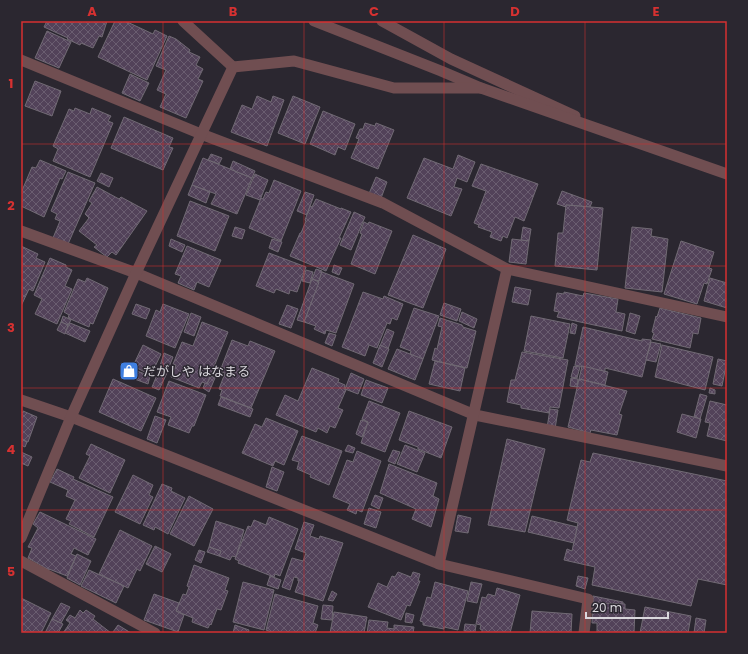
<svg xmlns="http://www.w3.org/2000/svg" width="748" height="654" font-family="Poppins,'Noto Sans JP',sans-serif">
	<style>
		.building { fill: url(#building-cross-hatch); stroke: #716a74 }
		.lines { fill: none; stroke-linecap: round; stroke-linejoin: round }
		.service { stroke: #704e51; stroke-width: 11 }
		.minor { stroke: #704e51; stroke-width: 11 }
		.grid { fill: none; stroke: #d63131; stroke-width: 1; stroke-opacity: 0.55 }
		.labels { text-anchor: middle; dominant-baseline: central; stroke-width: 3; stroke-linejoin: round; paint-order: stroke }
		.poi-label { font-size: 13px; fill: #dad7dd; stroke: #2b2730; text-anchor: start }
		.neatline { fill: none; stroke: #d63131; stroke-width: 1.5 }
		.grid-label { font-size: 13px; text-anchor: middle; font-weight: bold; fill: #d63131 }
	</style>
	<defs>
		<pattern id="building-cross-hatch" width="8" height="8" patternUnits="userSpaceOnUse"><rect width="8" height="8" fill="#524259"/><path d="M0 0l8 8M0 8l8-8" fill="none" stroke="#6a5d70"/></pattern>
	</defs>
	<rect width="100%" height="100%" fill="#2b2730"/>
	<g class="building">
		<path d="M 47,21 L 107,21 L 102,37 L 99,36 L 93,48 L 81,43 L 80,45 L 67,39 L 68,38 L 44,27 Z"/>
		<path d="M 115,21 L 125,21 L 153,34 L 155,30 L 167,36 L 147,80 L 98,57 Z"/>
		<path d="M 47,31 L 71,42 L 59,68 L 35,58 Z"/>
		<path d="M 169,36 L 176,39 L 190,50 L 189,52 L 200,57 L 196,65 L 203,69 L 198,79 L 203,81 L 186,118 L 160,107 L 166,94 L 157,90 L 166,70 L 156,66 Z"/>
		<path d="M 130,74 L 149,83 L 140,101 L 122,93 Z"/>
		<path d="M 35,81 L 61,91 L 52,116 L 25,106 Z"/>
		<path d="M 257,96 L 271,102 L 273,96 L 284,100 L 267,146 L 231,132 L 242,105 L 252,109 Z"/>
		<path d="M 293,96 L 320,107 L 305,144 L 278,133 Z"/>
		<path d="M 75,108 L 90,114 L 92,108 L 111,116 L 108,121 L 113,123 L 90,177 L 53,161 L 58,149 L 53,146 L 69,109 L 74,111 Z"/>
		<path d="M 323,111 L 355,124 L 345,150 L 338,147 L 335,155 L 310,144 Z"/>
		<path d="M 124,117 L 173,138 L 169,147 L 173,148 L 163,170 L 111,148 Z"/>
		<path d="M 365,123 L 375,126 L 376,123 L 394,130 L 378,169 L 351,158 L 359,139 L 356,138 L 360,129 L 363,129 Z"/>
		<path d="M 211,154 L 222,158 L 219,164 L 208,160 Z"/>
		<path d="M 458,155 L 475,162 L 467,182 L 457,178 L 454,187 L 462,189 L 451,216 L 407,198 L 424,158 L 453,169 Z"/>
		<path d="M 203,158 L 252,178 L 237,214 L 211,204 L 216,194 L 192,185 Z"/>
		<path d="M 40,160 L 66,171 L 62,179 L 60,178 L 44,217 L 21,206 L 21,193 L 32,167 L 36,168 Z"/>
		<path d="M 233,161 L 255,171 L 252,178 L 230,169 Z"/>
		<path d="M 481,164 L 538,184 L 524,221 L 515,217 L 507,238 L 503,236 L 501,241 L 490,237 L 492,232 L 478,227 L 479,225 L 474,223 L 486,191 L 472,186 Z"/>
		<path d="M 68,172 L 95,183 L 68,244 L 53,238 L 60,221 L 55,219 L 57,214 L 51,211 Z"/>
		<path d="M 101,173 L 113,178 L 109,187 L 97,181 Z"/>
		<path d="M 255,174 L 268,180 L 260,200 L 246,195 Z"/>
		<path d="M 376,177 L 387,182 L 380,201 L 368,196 Z"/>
		<path d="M 274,180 L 301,191 L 281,241 L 249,228 L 261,198 L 263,199 L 266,192 L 269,193 Z"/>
		<path d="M 192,185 L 210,192 L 206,203 L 188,195 Z"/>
		<path d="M 97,187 L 119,199 L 121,197 L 147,211 L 116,255 L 112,252 L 107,257 L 94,247 L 97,245 L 79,231 L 89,218 L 85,214 L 92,203 L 89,201 Z"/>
		<path d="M 562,191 L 592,202 L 590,207 L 566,205 L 566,207 L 557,204 Z"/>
		<path d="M 305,192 L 314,195 L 307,215 L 297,211 Z"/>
		<path d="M 316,199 L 341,209 L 341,208 L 351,212 L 339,238 L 341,238 L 326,271 L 290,256 L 300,233 L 301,233 L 306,221 L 305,220 L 310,206 L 312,207 Z"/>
		<path d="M 190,201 L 229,216 L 215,251 L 177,236 Z"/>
		<path d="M 566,205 L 603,208 L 597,270 L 555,266 L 558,233 L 563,233 Z"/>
		<path d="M 354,212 L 365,217 L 351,250 L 340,245 Z"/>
		<path d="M 364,222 L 368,224 L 369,222 L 392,231 L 375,274 L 351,264 L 362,234 L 360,233 Z"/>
		<path d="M 235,227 L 245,230 L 242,239 L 232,236 Z"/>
		<path d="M 523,227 L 531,229 L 529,241 L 521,240 Z"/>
		<path d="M 632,227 L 652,229 L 651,236 L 668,239 L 662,292 L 625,288 Z"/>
		<path d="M 413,235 L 446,249 L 423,308 L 388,295 Z"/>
		<path d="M 171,239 L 185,245 L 182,252 L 169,246 Z"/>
		<path d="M 272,239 L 282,242 L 278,252 L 269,248 Z"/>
		<path d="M 512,239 L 529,241 L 526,264 L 509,262 Z"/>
		<path d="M 681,241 L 714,252 L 709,268 L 712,269 L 707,284 L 704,283 L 697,304 L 664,294 Z"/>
		<path d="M 21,246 L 38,254 L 36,258 L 45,262 L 33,291 L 29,289 L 21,306 Z"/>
		<path d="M 187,246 L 221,260 L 209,287 L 197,282 L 194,290 L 178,283 L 181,276 L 175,274 Z"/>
		<path d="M 269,253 L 306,267 L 297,292 L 290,290 L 289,294 L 276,289 L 274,293 L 256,286 Z"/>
		<path d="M 50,258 L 66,265 L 66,267 L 72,270 L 65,286 L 72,289 L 57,324 L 35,314 L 42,299 L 34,295 Z"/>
		<path d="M 334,265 L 342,268 L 339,275 L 332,272 Z"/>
		<path d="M 316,269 L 322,271 L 319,281 L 312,279 Z"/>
		<path d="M 306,270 L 313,272 L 310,283 L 302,281 Z"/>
		<path d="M 322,272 L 354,284 L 336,333 L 326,330 L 325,334 L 314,329 L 316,326 L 304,322 Z"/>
		<path d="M 87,278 L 108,288 L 93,324 L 90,323 L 89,327 L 68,318 L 69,315 L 64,312 L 78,279 L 85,282 Z"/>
		<path d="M 710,278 L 727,283 L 727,308 L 704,301 Z"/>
		<path d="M 312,279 L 319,282 L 304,322 L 297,320 Z"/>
		<path d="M 515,287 L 531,290 L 528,305 L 512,302 Z"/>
		<path d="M 363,292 L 383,299 L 384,296 L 403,304 L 397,320 L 392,318 L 390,324 L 387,323 L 377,348 L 369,345 L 365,356 L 342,347 Z"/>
		<path d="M 564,292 L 583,296 L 584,293 L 618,299 L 616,312 L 625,314 L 622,331 L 557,317 L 559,312 L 554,311 L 557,293 L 564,294 Z"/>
		<path d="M 444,303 L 461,309 L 457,321 L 440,315 Z"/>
		<path d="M 136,304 L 150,309 L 146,319 L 132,314 Z"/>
		<path d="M 163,304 L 189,314 L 175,348 L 146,336 L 156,310 L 160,312 Z"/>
		<path d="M 287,305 L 298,309 L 291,328 L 279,324 Z"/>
		<path d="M 414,308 L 439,316 L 423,359 L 410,355 L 411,351 L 400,347 Z"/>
		<path d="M 660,308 L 701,318 L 698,334 L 693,333 L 690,348 L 652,339 L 654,333 L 652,332 L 656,316 L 657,317 Z"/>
		<path d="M 462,312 L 477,319 L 474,328 L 459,321 Z"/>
		<path d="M 191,313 L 201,317 L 194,336 L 184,332 Z"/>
		<path d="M 630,313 L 640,316 L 635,334 L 626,331 Z"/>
		<path d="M 63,316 L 71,320 L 68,325 L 61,322 Z"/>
		<path d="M 531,316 L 570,324 L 563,358 L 524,351 Z"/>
		<path d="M 440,318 L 462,325 L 463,327 L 476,331 L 467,368 L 432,360 L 435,348 L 437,349 L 442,327 L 438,326 Z"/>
		<path d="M 61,322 L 68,325 L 65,334 L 57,330 Z"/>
		<path d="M 202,322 L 228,332 L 207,384 L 202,382 L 199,388 L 171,377 L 176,365 L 173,364 L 182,342 L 193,346 Z"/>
		<path d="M 70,323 L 90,331 L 85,342 L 65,333 Z"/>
		<path d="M 572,323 L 577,325 L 575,334 L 570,333 Z"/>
		<path d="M 583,327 L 642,341 L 642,339 L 651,340 L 642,377 L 605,368 L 605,372 L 575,365 Z"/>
		<path d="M 387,329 L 394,332 L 388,349 L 380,346 Z"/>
		<path d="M 329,333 L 336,335 L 332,346 L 325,343 Z"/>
		<path d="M 232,340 L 248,346 L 250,341 L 275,351 L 251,408 L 220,396 L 222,390 L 219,389 L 225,373 L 220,371 Z"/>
		<path d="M 651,342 L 661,344 L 656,362 L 646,360 Z"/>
		<path d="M 143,345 L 161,354 L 151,375 L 133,366 Z"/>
		<path d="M 380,345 L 389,349 L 382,367 L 373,363 Z"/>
		<path d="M 662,345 L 713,357 L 705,390 L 655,377 Z"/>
		<path d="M 397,349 L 423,359 L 415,380 L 388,369 Z"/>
		<path d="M 522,352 L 568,360 L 559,408 L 550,407 L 549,413 L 521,408 L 521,405 L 507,402 L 511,380 L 515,380 Z"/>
		<path d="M 164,353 L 173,357 L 167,372 L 159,369 Z"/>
		<path d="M 718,359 L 727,361 L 722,386 L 713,384 Z"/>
		<path d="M 435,361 L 465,368 L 460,391 L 429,384 Z"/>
		<path d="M 574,366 L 580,367 L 577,378 L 571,377 Z"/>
		<path d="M 582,366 L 608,372 L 605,385 L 579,379 Z"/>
		<path d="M 312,368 L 339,379 L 338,382 L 345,385 L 344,389 L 346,390 L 338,408 L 343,410 L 335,428 L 330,426 L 327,433 L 318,428 L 316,432 L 276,415 L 285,395 L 298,401 Z"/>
		<path d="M 132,369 L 150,376 L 148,384 L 129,377 Z"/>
		<path d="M 159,370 L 167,373 L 159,390 L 152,387 Z"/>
		<path d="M 351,373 L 364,379 L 358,394 L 345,389 Z"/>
		<path d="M 211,376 L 215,378 L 209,392 L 203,388 L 205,383 L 207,384 Z"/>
		<path d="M 571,378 L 578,379 L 577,387 L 570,386 Z"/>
		<path d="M 113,379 L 156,398 L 141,431 L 99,412 Z"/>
		<path d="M 579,379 L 627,391 L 619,414 L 622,415 L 617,435 L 591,430 L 590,433 L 568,427 Z"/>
		<path d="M 366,380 L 388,388 L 382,403 L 361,395 Z"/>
		<path d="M 169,381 L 206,395 L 194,426 L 192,426 L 189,433 L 168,425 L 171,417 L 157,412 Z"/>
		<path d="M 710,388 L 715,390 L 715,394 L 709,393 Z"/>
		<path d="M 700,394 L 707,396 L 700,419 L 694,417 Z"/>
		<path d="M 221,397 L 253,409 L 250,417 L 218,405 Z"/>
		<path d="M 369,401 L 400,413 L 385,452 L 361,443 L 368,422 L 362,419 Z"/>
		<path d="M 710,401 L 727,405 L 727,441 L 707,436 L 710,423 L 705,422 Z"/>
		<path d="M 550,409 L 558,410 L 555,429 L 547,428 Z"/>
		<path d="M 23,411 L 37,417 L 28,442 L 21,439 L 21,412 L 23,413 Z"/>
		<path d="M 409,411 L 452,427 L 441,458 L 418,449 L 418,447 L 399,440 Z"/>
		<path d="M 682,414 L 701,419 L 696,438 L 677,432 Z"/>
		<path d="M 155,416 L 166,420 L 157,443 L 147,439 Z"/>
		<path d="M 266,418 L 298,431 L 284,465 L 275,461 L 273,466 L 242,453 L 255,424 L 262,427 Z"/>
		<path d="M 361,420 L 368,422 L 362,437 L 356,434 Z"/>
		<path d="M 302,436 L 342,451 L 329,485 L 310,477 L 311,475 L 297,469 L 299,462 L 292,460 Z"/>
		<path d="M 21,439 L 27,442 L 25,447 L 21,445 Z"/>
		<path d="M 507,439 L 545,449 L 525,532 L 488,525 Z"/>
		<path d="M 91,444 L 125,460 L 110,493 L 79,478 L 90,456 L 86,454 Z"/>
		<path d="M 348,445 L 355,448 L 353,453 L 345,451 Z"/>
		<path d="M 405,445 L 425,453 L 417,472 L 397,464 Z"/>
		<path d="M 393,450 L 400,452 L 395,464 L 388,461 Z"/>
		<path d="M 357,451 L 381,461 L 362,512 L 357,510 L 356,514 L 347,510 L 350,504 L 333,497 L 347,460 L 353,462 Z"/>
		<path d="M 21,452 L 32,457 L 28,466 L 21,463 Z"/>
		<path d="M 593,453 L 727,481 L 727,585 L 698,579 L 691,606 L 592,585 L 595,567 L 564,560 L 567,549 L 572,551 L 578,523 L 567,520 L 581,460 L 590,462 Z"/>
		<path d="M 389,464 L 437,483 L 433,496 L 439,499 L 431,527 L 412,519 L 416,509 L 380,493 Z"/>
		<path d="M 272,467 L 284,472 L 277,491 L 266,487 Z"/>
		<path d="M 57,469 L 74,477 L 73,479 L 113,497 L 94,537 L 69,524 L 71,521 L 66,519 L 75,500 L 66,496 L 68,490 L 50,482 Z"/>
		<path d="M 133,475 L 153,485 L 149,495 L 153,497 L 140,524 L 115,512 Z"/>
		<path d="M 162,484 L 172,488 L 171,491 L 185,498 L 168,534 L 155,527 L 154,530 L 143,525 Z"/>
		<path d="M 375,495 L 383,498 L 379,509 L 371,505 Z"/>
		<path d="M 189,496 L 213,509 L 194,546 L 170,534 Z"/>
		<path d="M 369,508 L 381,512 L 376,528 L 364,524 Z"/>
		<path d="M 40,512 L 96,539 L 88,555 L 74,548 L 71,554 L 76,556 L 67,576 L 49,569 L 49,570 L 28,558 L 32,548 L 28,547 L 38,528 L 33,524 Z"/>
		<path d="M 458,515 L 471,518 L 468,533 L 455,531 Z"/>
		<path d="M 532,516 L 577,527 L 574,543 L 528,532 Z"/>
		<path d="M 269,517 L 298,529 L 280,576 L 275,574 L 274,577 L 238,563 L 239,561 L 235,559 L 248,526 L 251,527 L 254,520 L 266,525 Z"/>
		<path d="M 216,521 L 244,530 L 236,557 L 232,556 L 230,560 L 219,556 L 221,551 L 209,547 Z"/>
		<path d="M 304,522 L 314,525 L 310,536 L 319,539 L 320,536 L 343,543 L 323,601 L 295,592 L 299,581 L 298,581 L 298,578 L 294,577 L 290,590 L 282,587 L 292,558 L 303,561 L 306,553 L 295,549 Z"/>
		<path d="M 120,530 L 152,546 L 140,571 L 137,569 L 128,588 L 99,574 Z"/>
		<path d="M 155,546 L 171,554 L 162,572 L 146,564 Z"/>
		<path d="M 209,547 L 221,551 L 219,556 L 207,552 Z"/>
		<path d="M 199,550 L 205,552 L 201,563 L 195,560 Z"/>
		<path d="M 77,554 L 91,561 L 80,585 L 67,578 Z"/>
		<path d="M 194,565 L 229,578 L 225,590 L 228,591 L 221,610 L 217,609 L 211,625 L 210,624 L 208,628 L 192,622 L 193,618 L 176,611 L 183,594 L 186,595 L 189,587 L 187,586 Z"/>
		<path d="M 89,570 L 124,586 L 116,603 L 81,586 Z"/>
		<path d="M 398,572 L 411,577 L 413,572 L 420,574 L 418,581 L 420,581 L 410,606 L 407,605 L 401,620 L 368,607 L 378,583 L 387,587 L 392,576 L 395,577 Z"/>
		<path d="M 270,576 L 281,580 L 278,589 L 267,585 Z"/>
		<path d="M 578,576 L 588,578 L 585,589 L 576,586 Z"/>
		<path d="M 243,582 L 274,590 L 264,630 L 233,622 Z"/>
		<path d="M 435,582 L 468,591 L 458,630 L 444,627 L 444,629 L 423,625 L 423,622 L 420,621 L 427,597 L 431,598 Z"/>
		<path d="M 471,582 L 482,584 L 477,603 L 467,601 Z"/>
		<path d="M 497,588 L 520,595 L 510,633 L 482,633 L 482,630 L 480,629 L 481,625 L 476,624 L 482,597 L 486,598 L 488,594 L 495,596 Z"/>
		<path d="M 332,591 L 337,594 L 333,601 L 328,600 Z"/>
		<path d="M 154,594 L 179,603 L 176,611 L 184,615 L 178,632 L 144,620 Z"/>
		<path d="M 275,594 L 318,606 L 313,623 L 318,625 L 315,633 L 271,633 L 271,632 L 266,630 Z"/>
		<path d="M 593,596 L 623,602 L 623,604 L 593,603 Z"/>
		<path d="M 21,598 L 51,613 L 41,633 L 21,633 Z"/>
		<path d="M 61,603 L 70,607 L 61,623 L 52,619 Z"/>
		<path d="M 593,603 L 625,604 L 625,609 L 635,610 L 634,633 L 597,633 L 597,623 L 592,623 Z"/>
		<path d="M 323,605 L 333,606 L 332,620 L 321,619 Z"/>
		<path d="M 645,607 L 691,616 L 688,633 L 640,633 Z"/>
		<path d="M 80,610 L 83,613 L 86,610 L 95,616 L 93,619 L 111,633 L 63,633 L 70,623 L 66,620 L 70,615 L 75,618 Z"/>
		<path d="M 532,611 L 572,614 L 571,633 L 530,633 Z"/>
		<path d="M 334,612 L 367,617 L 364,633 L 367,633 L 330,633 Z"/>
		<path d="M 406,613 L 414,615 L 412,623 L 405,622 Z"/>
		<path d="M 696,618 L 706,620 L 704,633 L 694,633 Z"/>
		<path d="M 52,619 L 63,624 L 58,633 L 45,633 Z"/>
		<path d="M 369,620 L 388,622 L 387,628 L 394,629 L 394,625 L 414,627 L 413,633 L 367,633 Z"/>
		<path d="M 465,624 L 476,625 L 475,632 L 464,631 Z"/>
		<path d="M 118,625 L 131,633 L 115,633 L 113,632 Z"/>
		<path d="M 235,625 L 249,630 L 248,633 L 233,633 Z"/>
	</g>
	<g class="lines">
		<path class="service" d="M 382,21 L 451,59 L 575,116"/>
		<g class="minor">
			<path d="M 183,21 L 233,67"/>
			<path d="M 314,21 L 441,71 L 481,88 L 727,174"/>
			<path d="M 21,60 L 201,134 L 383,203 L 507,269 L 727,317"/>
			<path d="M 21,231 L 136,273 L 475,415 L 727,466"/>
			<path d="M 21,400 L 71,417 L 439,564 L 588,599 L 584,633"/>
			<path d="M 21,538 L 71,417 L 136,273 L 233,67 L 294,61 L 394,88 L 481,88"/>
			<path d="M 21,561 L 155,633"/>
			<path d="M 439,564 L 507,269"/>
		</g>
	</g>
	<path class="grid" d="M 163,21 L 163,633M 304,21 L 304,633M 444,21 L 444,633M 585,21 L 585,633M 21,144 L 727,144M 21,266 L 727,266M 21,388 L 727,388M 21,510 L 727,510"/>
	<defs>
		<symbol id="shop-square" viewBox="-11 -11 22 22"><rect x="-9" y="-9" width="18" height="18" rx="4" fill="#3f7fe0" stroke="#2b2730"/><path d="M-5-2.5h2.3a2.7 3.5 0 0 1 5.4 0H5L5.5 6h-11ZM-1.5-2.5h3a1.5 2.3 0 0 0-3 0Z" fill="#fff"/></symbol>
	</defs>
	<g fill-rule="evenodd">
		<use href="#shop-square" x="118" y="360" width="22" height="22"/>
	</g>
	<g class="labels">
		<g class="poi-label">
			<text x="143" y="371">だがしや はなまる</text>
		</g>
	</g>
	<rect width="748" height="654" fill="none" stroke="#2b2730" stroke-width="44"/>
	<path d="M586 612v6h82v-6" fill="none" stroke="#dad7dd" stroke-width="2"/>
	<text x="592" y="612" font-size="12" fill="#dad7dd" stroke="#2b2730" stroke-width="3" paint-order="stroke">20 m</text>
	<rect x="22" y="22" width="704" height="610" class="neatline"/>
	<g class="grid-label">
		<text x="92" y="16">A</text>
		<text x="233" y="16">B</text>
		<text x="374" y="16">C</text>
		<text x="515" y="16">D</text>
		<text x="656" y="16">E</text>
		<text x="11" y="88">1</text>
		<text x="11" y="210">2</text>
		<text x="11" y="332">3</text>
		<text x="11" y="454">4</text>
		<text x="11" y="576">5</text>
	</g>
</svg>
